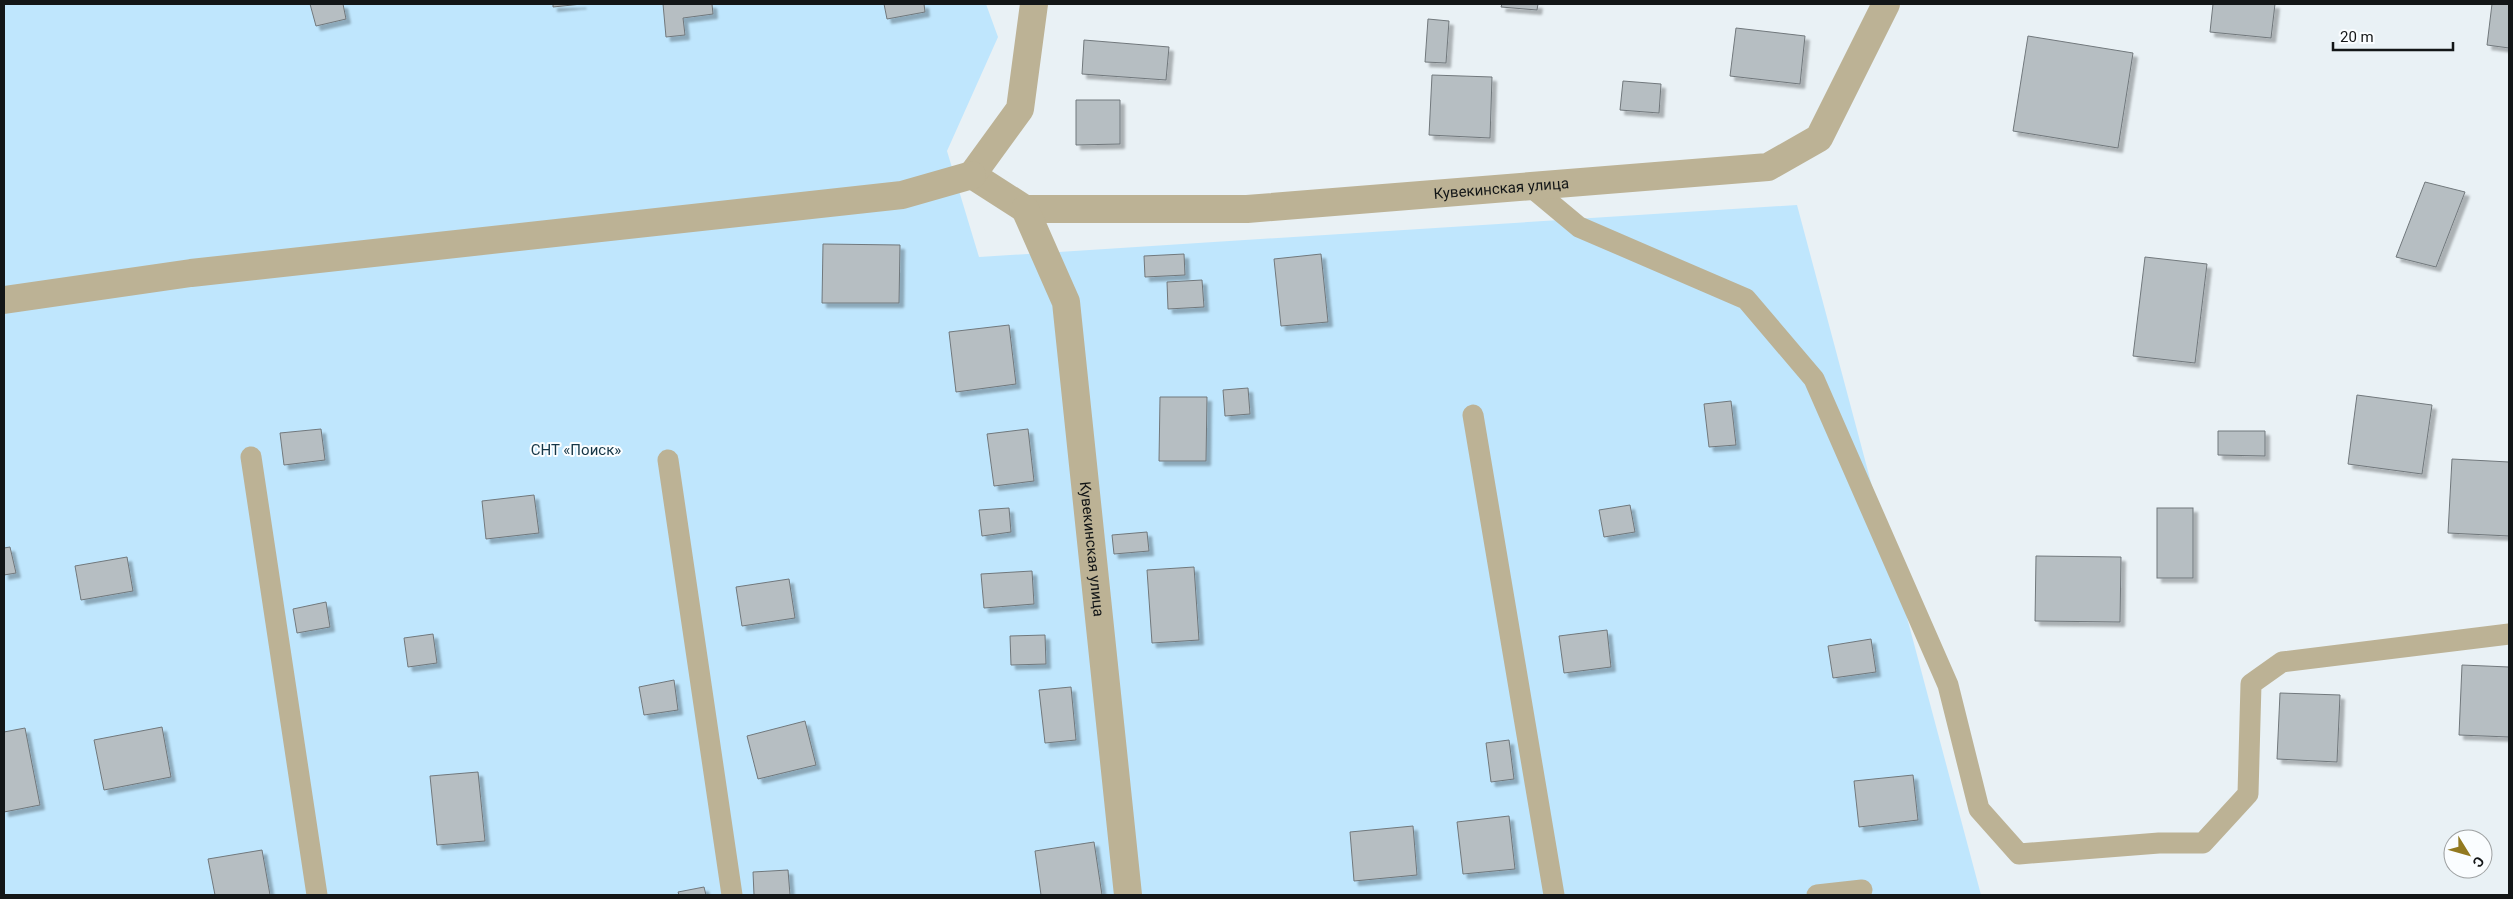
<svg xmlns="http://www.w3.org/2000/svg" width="2513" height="899" font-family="Roboto,sans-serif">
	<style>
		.green { fill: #bfe6fd }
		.building { fill: #b6bec2; stroke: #71787c; filter: url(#shadow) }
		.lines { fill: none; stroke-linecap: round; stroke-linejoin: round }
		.service { stroke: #bcb295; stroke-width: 21 }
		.minor { stroke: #bcb295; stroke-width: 28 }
		.labels { text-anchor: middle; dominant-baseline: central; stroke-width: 4; stroke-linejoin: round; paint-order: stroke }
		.street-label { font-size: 15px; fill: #131617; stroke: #fafdff }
		.park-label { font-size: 15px; fill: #153647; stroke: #fafdff }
	</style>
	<defs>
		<filter id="shadow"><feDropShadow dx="4.5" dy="4.5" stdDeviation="1" flood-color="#0004"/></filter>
	</defs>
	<rect width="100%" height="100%" fill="#e9f1f5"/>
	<path class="green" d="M 4,4 L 986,4 L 998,37 L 947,151 L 979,257 L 1797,205 L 1981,895 L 4,895 Z"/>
	<g class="building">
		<path d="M 310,4 L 343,4 L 346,19 L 316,26 Z"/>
		<path d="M 553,4 L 582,4 L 553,7 Z"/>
		<path d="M 663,4 L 712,4 L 713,14 L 683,18 L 685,35 L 666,37 Z"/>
		<path d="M 884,4 L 924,4 L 925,12 L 887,19 Z"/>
		<path d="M 1502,4 L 1538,4 L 1537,10 L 1501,7 Z"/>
		<path d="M 2213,4 L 2275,4 L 2271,38 L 2210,32 Z"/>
		<path d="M 2492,4 L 2509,4 L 2509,48 L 2487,45 Z"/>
		<path d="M 1428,19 L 1449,21 L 1446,63 L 1425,62 Z"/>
		<path d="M 1736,28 L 1805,36 L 1800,84 L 1730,76 Z"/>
		<path d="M 2028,36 L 2133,53 L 2118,148 L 2013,131 Z"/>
		<path d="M 1084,40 L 1169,47 L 1166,80 L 1082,74 Z"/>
		<path d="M 1432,75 L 1492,77 L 1490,138 L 1429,135 Z"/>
		<path d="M 1623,81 L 1661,84 L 1659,113 L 1620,110 Z"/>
		<path d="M 1076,100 L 1120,100 L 1120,144 L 1076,145 Z"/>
		<path d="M 2425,182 L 2465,192 L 2436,267 L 2396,257 Z"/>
		<path d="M 823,244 L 900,245 L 899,303 L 822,303 Z"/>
		<path d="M 1184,254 L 1185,275 L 1145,277 L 1144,256 Z"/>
		<path d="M 1321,254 L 1328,322 L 1281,326 L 1274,259 Z"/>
		<path d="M 2145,257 L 2207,264 L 2195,363 L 2133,356 Z"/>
		<path d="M 1202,280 L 1204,307 L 1168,309 L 1167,282 Z"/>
		<path d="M 1009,325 L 1016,384 L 956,392 L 949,332 Z"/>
		<path d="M 1248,388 L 1250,414 L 1225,416 L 1223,390 Z"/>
		<path d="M 2357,395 L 2432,405 L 2422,474 L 2348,464 Z"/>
		<path d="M 1160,397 L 1207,397 L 1206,461 L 1159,461 Z"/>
		<path d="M 1731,401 L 1736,445 L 1709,447 L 1704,404 Z"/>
		<path d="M 321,429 L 325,460 L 284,465 L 280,433 Z"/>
		<path d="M 1028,429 L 1034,481 L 994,486 L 987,434 Z"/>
		<path d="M 2218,431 L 2265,431 L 2265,456 L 2218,455 Z"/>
		<path d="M 2452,459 L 2509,462 L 2509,536 L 2448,533 Z"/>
		<path d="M 534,495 L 539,533 L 486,539 L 482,501 Z"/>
		<path d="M 1630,505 L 1635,532 L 1604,537 L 1599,510 Z"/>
		<path d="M 1009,508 L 1011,532 L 982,536 L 979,510 Z"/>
		<rect x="2157" y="508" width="36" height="70"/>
		<path d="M 1147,532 L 1149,551 L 1114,554 L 1112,535 Z"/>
		<path d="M 10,547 L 16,573 L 4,575 L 4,548 Z"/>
		<path d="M 2036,556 L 2121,557 L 2120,622 L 2035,621 Z"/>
		<path d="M 127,557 L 133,591 L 81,600 L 75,566 Z"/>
		<path d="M 1194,567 L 1199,640 L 1152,643 L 1147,570 Z"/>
		<path d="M 1032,571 L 1034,604 L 984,608 L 981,574 Z"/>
		<path d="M 789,579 L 795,618 L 742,626 L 736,587 Z"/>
		<path d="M 326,602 L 330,627 L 297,633 L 293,609 Z"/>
		<path d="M 1607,630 L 1611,667 L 1564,673 L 1559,636 Z"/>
		<path d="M 433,634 L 437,663 L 408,667 L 404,638 Z"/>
		<path d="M 1045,635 L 1046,664 L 1011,665 L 1010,636 Z"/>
		<path d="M 1871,639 L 1876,672 L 1833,678 L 1828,646 Z"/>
		<path d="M 2462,665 L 2509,667 L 2509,737 L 2459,735 Z"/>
		<path d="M 674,680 L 678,710 L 644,715 L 639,687 Z"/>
		<path d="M 1071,687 L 1076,740 L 1045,743 L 1039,690 Z"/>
		<path d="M 2280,693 L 2340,695 L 2337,762 L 2277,759 Z"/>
		<path d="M 805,721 L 816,765 L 758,779 L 747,736 Z"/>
		<path d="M 162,727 L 171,777 L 104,790 L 94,740 Z"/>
		<path d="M 25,728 L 40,805 L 4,812 L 4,732 Z"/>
		<path d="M 1509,740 L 1514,779 L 1491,782 L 1486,743 Z"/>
		<path d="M 478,772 L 485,841 L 437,845 L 430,776 Z"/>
		<path d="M 1913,775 L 1918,820 L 1859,827 L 1854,781 Z"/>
		<path d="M 1509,816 L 1515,869 L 1463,874 L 1457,822 Z"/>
		<path d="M 1413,826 L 1417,875 L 1354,881 L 1350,832 Z"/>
		<path d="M 1094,842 L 1102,895 L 1041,895 L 1035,851 Z"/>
		<path d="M 262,850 L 270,895 L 215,895 L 208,859 Z"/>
		<path d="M 788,870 L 790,895 L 754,895 L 753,872 Z"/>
		<path d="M 704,887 L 706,895 L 679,895 L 678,892 Z"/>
	</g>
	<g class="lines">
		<g class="service">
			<path d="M 1531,187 L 1579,227 L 1746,299 L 1814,379 L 1948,685 L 1979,809 L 2019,854 L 2159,843 L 2203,843 L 2248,794 L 2251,684 L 2282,662 L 2509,634"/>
			<path d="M 1473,415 L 1554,895"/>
			<path d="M 251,457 L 317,895"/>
			<path d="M 668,460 L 732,895"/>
			<path d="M 1817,895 L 1862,890"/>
		</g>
		<g class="minor">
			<path id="s1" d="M 972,175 L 1025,209 L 1247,209 L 1768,167 L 1819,138 L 1886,4"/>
			<path d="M 972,175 L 1020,109 L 1034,4"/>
			<path id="s2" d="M 1025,209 L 1066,302 L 1128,895"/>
			<path d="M 4,300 L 191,273 L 902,195 L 972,175"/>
		</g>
	</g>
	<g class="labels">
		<g class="street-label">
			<text stroke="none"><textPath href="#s1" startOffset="540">Кувекинская улица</textPath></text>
			<text stroke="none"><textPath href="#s2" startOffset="350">Кувекинская улица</textPath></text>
		</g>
		<g class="park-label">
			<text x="576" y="450">СНТ «Поиск»</text>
		</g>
	</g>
	<rect width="2513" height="899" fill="none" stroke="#131617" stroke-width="10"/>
	<g transform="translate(2468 854) rotate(127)"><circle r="24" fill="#fafdff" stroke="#9ea1a2"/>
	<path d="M0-4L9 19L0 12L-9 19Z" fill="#927920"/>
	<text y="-8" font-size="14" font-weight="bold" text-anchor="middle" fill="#131617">С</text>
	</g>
	<path d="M2333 42v8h120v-8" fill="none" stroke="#131617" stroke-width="2.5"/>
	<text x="2340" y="42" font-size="15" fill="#131617" stroke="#fafdff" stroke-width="4" paint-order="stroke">20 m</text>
</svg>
